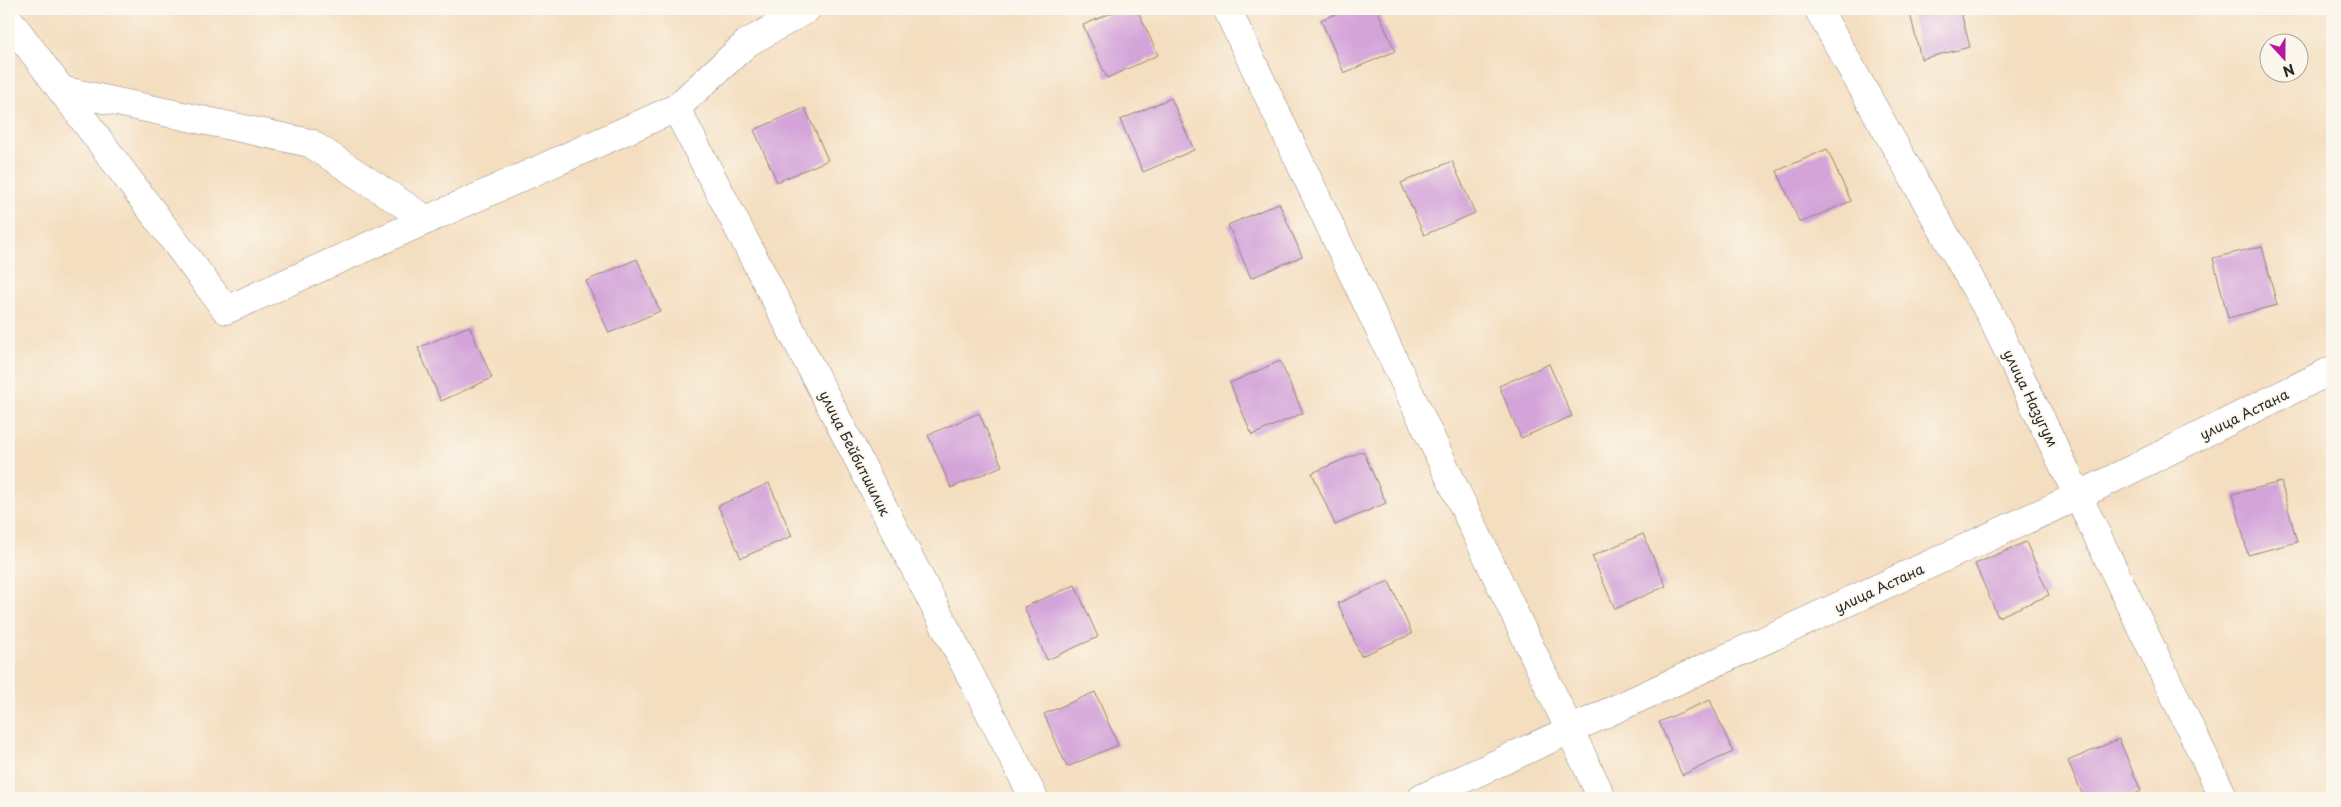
<svg xmlns="http://www.w3.org/2000/svg" width="2341" height="807" font-family="'Playpen Sans',sans-serif">
	<style>
		.building { fill: #d3a3d9 }
		.lines { fill: none; stroke-linecap: round; stroke-linejoin: round }
		.street-casing { stroke: #908476; stroke-width: 29 }
		.street { stroke: #fff; stroke-width: 28 }
		.labels { text-anchor: middle; dominant-baseline: central; stroke-width: 4; stroke-linejoin: round; paint-order: stroke }
		.street-label { font-size: 14px; fill: #2b2b2b; stroke: #fbf7ec }
	</style>
	<rect width="100%" height="100%" fill="#fbf7ec"/>
	<filter id="ink" filterUnits="userSpaceOnUse"><feTurbulence type="fractalNoise" baseFrequency=".02" numOctaves="2"/><feDisplacementMap in="SourceGraphic" scale="10" xChannelSelector="R" yChannelSelector="G"/><feConvolveMatrix kernelMatrix="1 2 1 2 8 2 1 2 1" color-interpolation-filters="sRGB"/></filter>
	<filter id="wash" filterUnits="userSpaceOnUse"><feTurbulence type="fractalNoise" baseFrequency=".0096" numOctaves="4" result="noise"/><feDisplacementMap in="SourceGraphic" scale="20" xChannelSelector="R" yChannelSelector="G"/><feGaussianBlur stdDeviation="1.12" result="paint"/><feColorMatrix in="noise" values="0 0 0 0 0 0 0 0 0 0 0 0 0 0 0 0 0 1.4 0 .05"/><feComposite in="paint" operator="in"/></filter>
	<g filter="url(#wash)">
		<rect width="100%" height="100%" fill="#f4dec0"/>
		<g id="blocks">
			<g class="building">
				<path d="M 1121,9 L 1137,9 L 1158,55 L 1107,78 L 1083,25 Z"/>
				<path d="M 1347,9 L 1377,9 L 1395,51 L 1344,73 L 1321,20 Z"/>
				<path d="M 1909,9 L 1960,9 L 1970,47 L 1921,59 Z"/>
				<path d="M 1171,98 L 1194,150 L 1143,172 L 1120,120 Z"/>
				<path d="M 805,108 L 828,160 L 777,182 L 754,130 Z"/>
				<path d="M 1827,149 L 1851,201 L 1800,223 L 1777,171 Z"/>
				<path d="M 1452,161 L 1475,213 L 1424,235 L 1401,183 Z"/>
				<path d="M 1279,203 L 1302,256 L 1251,278 L 1228,225 Z"/>
				<path d="M 2262,246 L 2277,305 L 2228,318 L 2213,258 Z"/>
				<path d="M 637,259 L 660,311 L 609,333 L 586,281 Z"/>
				<path d="M 469,326 L 492,378 L 441,401 L 418,348 Z"/>
				<path d="M 1280,361 L 1303,413 L 1252,435 L 1230,383 Z"/>
				<path d="M 1549,364 L 1572,416 L 1521,438 L 1499,386 Z"/>
				<path d="M 979,413 L 1002,466 L 951,488 L 928,435 Z"/>
				<path d="M 1363,451 L 1386,503 L 1335,525 L 1312,473 Z"/>
				<path d="M 2281,482 L 2297,542 L 2248,555 L 2233,494 Z"/>
				<path d="M 769,483 L 792,536 L 741,558 L 718,506 Z"/>
				<path d="M 1643,534 L 1666,586 L 1615,609 L 1592,556 Z"/>
				<path d="M 2026,542 L 2049,595 L 1998,617 L 1975,564 Z"/>
				<path d="M 1389,581 L 1412,634 L 1361,656 L 1338,603 Z"/>
				<path d="M 1075,585 L 1098,637 L 1047,660 L 1024,607 Z"/>
				<path d="M 1095,692 L 1118,745 L 1067,767 L 1044,714 Z"/>
				<path d="M 1710,700 L 1733,752 L 1682,775 L 1659,722 Z"/>
				<path d="M 2119,739 L 2141,791 L 2126,798 L 2084,798 L 2068,761 Z"/>
			</g>
		</g>
	</g>
	<g filter="url(#ink)">
		<use href="#blocks" fill-opacity="0" stroke="#908476" stroke-width="1"/>
		<g class="lines">
			<defs>
				<g id="street">
					<path d="M 1227,9 L 1602,798"/>
					<path d="M 1818,9 L 1991,316 L 2224,798"/>
					<path d="M 9,20 L 226,310 L 676,108 L 747,43 L 807,9"/>
					<path d="M 61,90 L 310,143 L 427,220"/>
					<path d="M 676,108 L 1034,798"/>
					<path d="M 1422,798 L 2078,496 L 2332,370"/>
				</g>
			</defs>
			<use href="#street" class="street-casing"/>
			<use href="#street" class="street"/>
		</g>
	</g>
	<g class="labels">
		<g class="street-label">
			<text transform="translate(2031 398) rotate(64)">улица Назугум</text>
			<text transform="translate(2244 414) rotate(-26)">улица Астана</text>
			<text transform="translate(855 453) rotate(63)">улица Бейбитшилик</text>
			<text transform="translate(1879 588) rotate(-25)">улица Астана</text>
		</g>
	</g>
	<rect width="2341" height="807" fill="none" stroke="#fbf7ec" stroke-width="30"/>
	<g transform="translate(2284 58) rotate(159)"><circle r="24" fill="#fbf7ec" stroke="#a8a59f"/>
	<path d="M0-4L9 19L0 12L-9 19Z" fill="#b5179e"/>
	<text y="-8" font-size="14" font-weight="bold" text-anchor="middle" fill="#2b2b2b">N</text>
	</g>
</svg>
